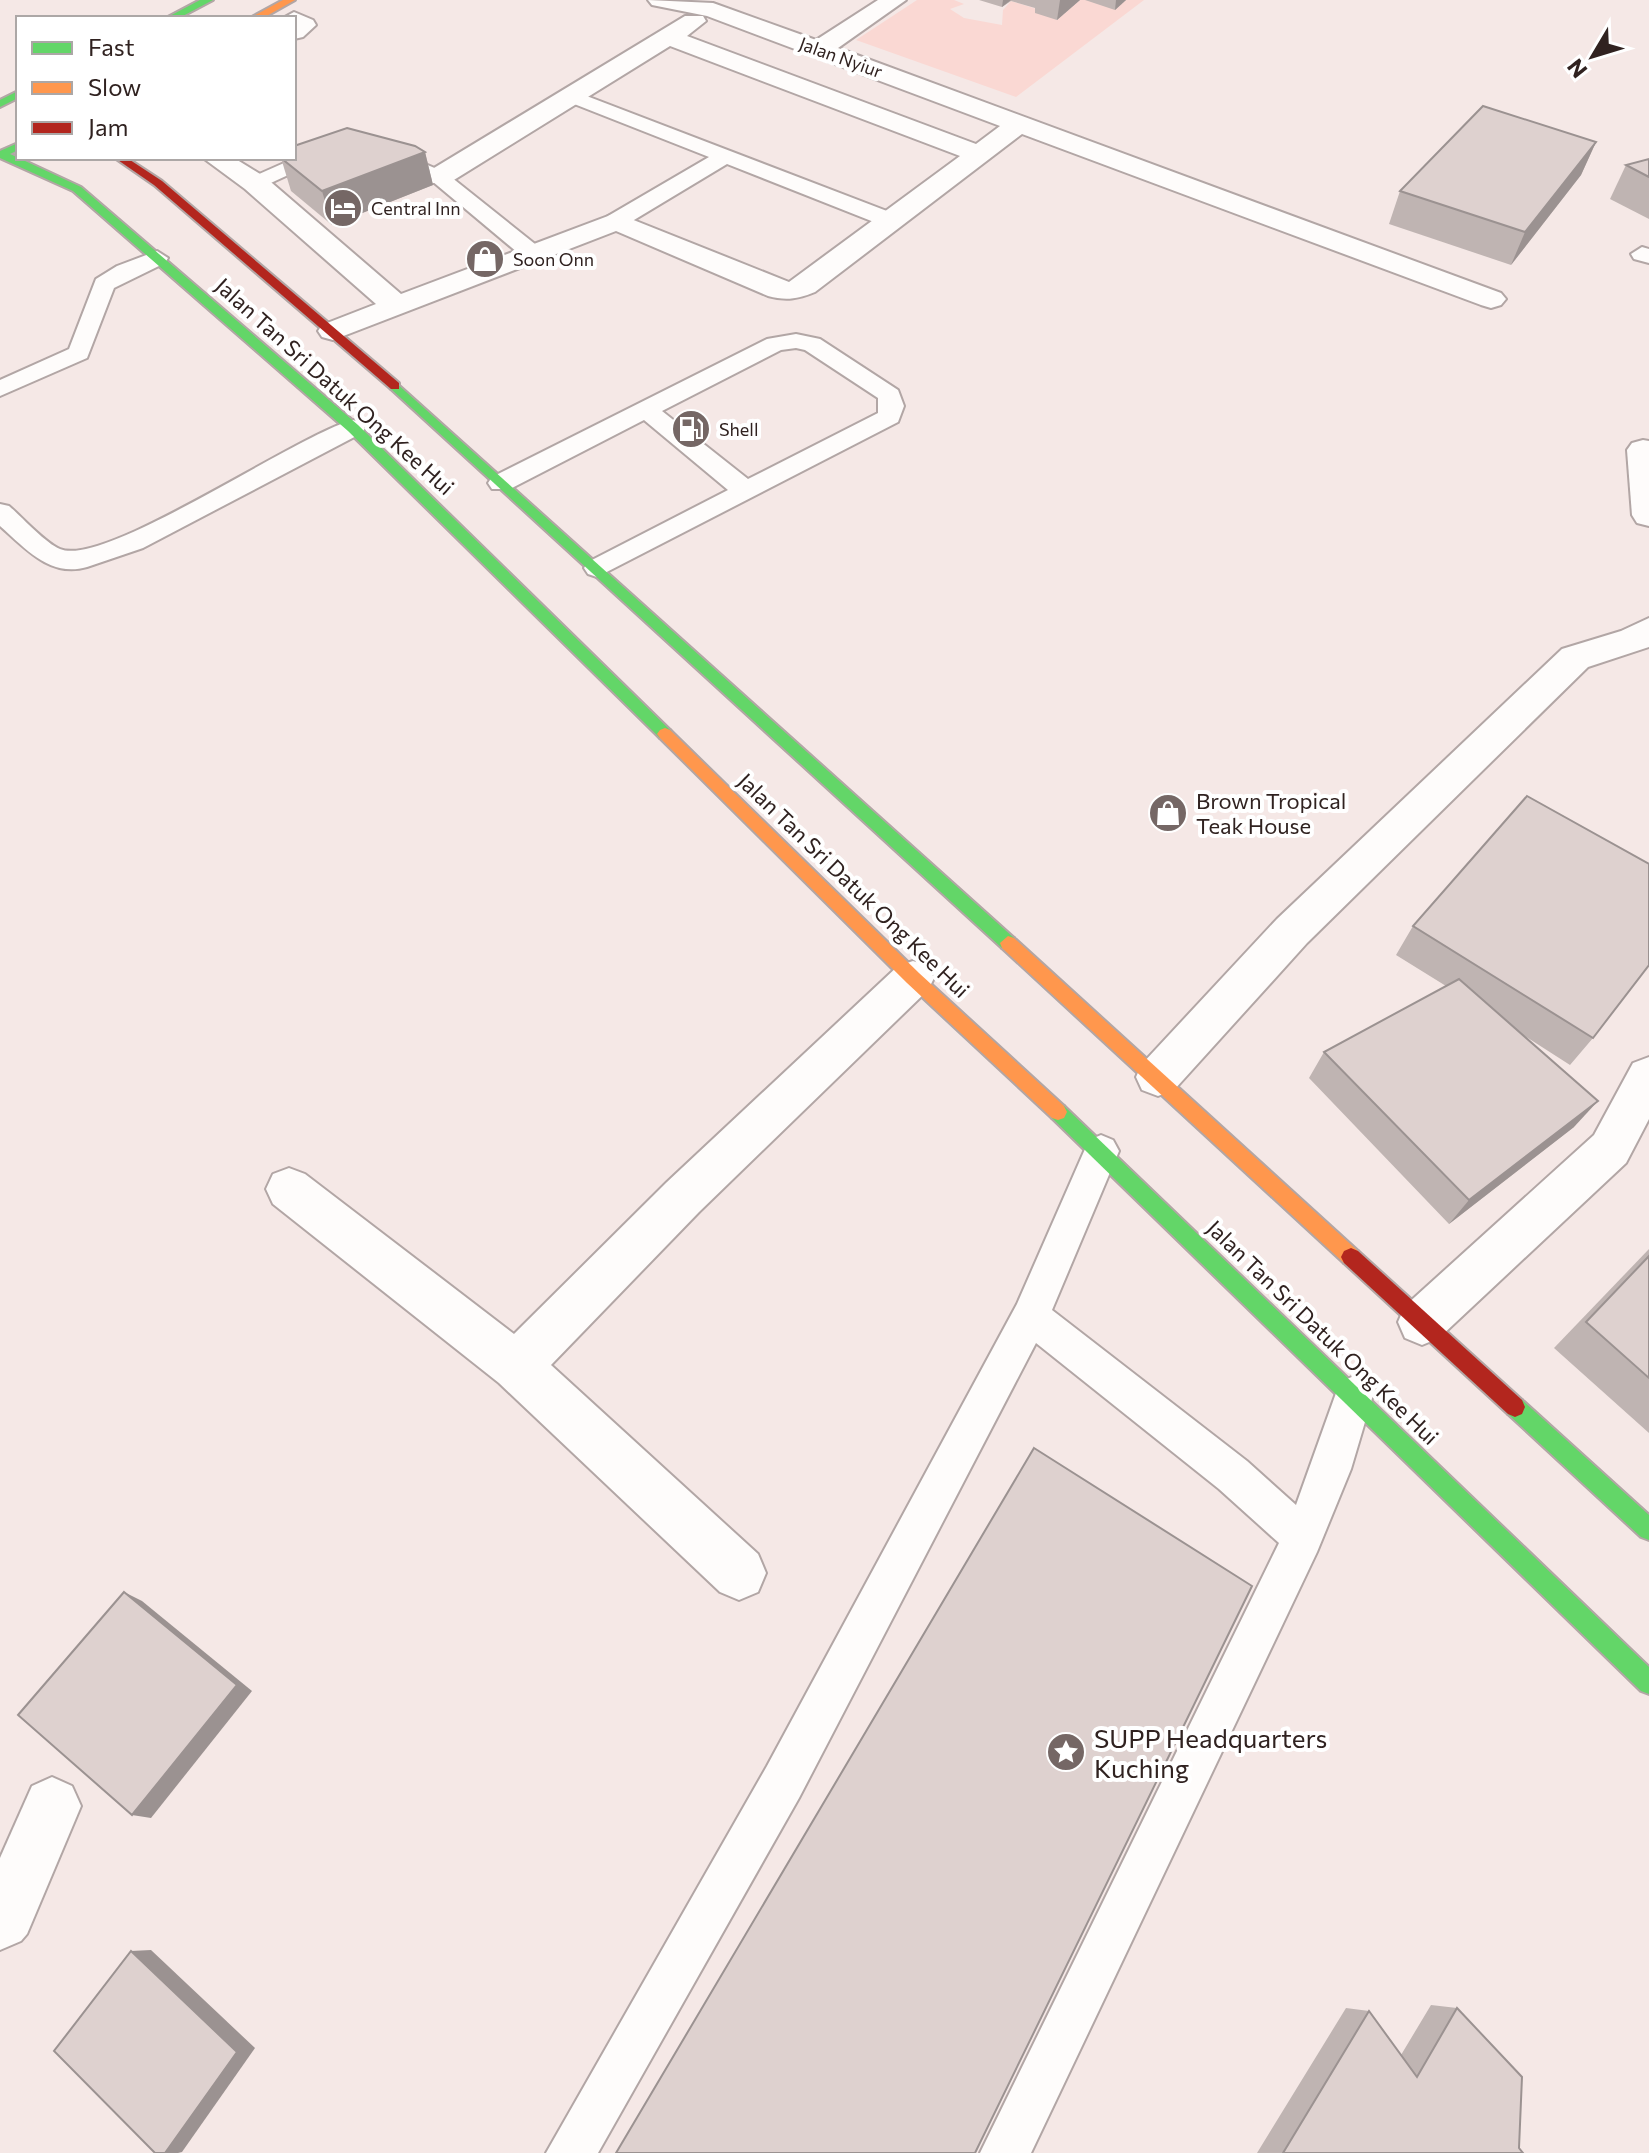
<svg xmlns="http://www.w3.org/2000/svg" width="1649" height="2153" font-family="Commissioner,sans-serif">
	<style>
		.green { fill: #fad8d3 }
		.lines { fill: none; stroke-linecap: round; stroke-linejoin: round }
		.lane-casing { stroke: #b2a6a5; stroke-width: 4 }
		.street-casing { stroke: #b2a6a5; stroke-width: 4 }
		.fast-casing { stroke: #b2a6a5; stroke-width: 4 }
		.slow-casing { stroke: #b2a6a5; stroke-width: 4 }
		.jam-casing { stroke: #b2a6a5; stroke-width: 4 }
		.lane { fill: #fefcfb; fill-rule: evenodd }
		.street { fill: #fefcfb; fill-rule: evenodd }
		.fast { fill: #63d668; fill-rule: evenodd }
		.slow { fill: #ff974d; fill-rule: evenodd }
		.jam { fill: #b3261e; fill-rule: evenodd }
		.wall { fill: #bfb4b2 }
		.shaded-wall { fill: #9b9291 }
		.building { fill: #ded1cf; stroke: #9b9291; stroke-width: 2 }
		.labels { text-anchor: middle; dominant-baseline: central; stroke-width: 8; stroke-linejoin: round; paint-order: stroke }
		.far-street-label { font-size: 18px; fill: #302220; stroke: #fff }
		.far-poi-label { font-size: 18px; fill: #302220; stroke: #fff; text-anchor: start }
		.street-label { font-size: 22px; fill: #302220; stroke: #fff }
		.poi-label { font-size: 22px; fill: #302220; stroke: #fff; text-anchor: start }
		.near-poi-label { font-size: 26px; fill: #302220; stroke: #fff; text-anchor: start }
	</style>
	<rect width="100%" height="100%" fill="#f5e8e6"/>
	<path class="green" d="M 917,0 L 954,0 L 964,4 L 950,9 L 964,18 L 1002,25 L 1003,10 L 1011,1 L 1040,10 L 1057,20 L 1080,0 L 1144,0 L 1016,97 L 856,40 Z"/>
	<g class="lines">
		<defs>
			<g id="lane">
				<path d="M 571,90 L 900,216 L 903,221 L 900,226 L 884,226 L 727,164 L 624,226 L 608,226 L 605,221 L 608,216 L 709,157 L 564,100 L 561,96 L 564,92 Z"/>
				<path d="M 327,144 L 334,146 L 337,150 L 334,154 L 262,187 L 255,189 L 244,183 L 248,179 Z"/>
				<path d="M 407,156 L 446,173 L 540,248 L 543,253 L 540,258 L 524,258 L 432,181 L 400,166 L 397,162 L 400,158 Z"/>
				<path d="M 1642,247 L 1649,249 L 1649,263 L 1634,259 L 1631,254 Z"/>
				<path d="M 157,251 L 168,258 L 165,263 L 114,288 L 87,358 L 0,396 L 0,380 L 69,349 L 96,279 L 117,266 Z"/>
				<path d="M 796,334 L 820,339 L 898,390 L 904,406 L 898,422 L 597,577 L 588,574 L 584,568 L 588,562 L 728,490 L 644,420 L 510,489 L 492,489 L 488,483 L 492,477 L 767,339 ZM 796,348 L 805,350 L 878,398 L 878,413 L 748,479 L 662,411 L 781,350 Z"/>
				<path d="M 353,420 L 362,423 L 365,428 L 362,433 L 143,548 L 87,567 C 50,578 25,548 0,526 L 0,504 L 9,506 C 22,517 45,543 60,549 C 105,568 296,435 353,420 Z"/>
				<path d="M 1101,1135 L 1113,1140 L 1119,1151 L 1052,1310 L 1247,1461 L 1296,1505 L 1340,1382 L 1354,1376 L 1368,1382 L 1373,1395 L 1351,1469 L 1317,1552 L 1031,2153 L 980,2153 L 1279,1543 L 1219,1489 L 1036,1343 L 799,1798 L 598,2153 L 546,2153 L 767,1766 L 1017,1304 L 1089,1140 Z"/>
			</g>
			<g id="street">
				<path d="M 648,0 L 713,3 L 816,40 L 878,0 L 906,0 L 838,48 L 1501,293 L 1506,299 L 1501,305 L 1491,308 L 1481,305 L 1022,134 L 815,292 C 798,299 786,301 768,296 L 616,231 L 333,340 L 322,337 L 318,331 L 322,325 L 376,304 L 245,189 L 203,158 L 234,158 L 265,177 L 401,294 L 616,213 L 789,282 L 960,156 L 670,46 L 449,183 L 429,183 L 425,177 L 429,171 L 685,16 L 703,16 L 706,21 L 687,36 L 976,144 L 1000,126 L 707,16 L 652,5 Z"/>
				<path d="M 294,12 L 313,20 L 316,25 L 303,37 L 294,39 L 294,18 L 283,18 Z"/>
				<path d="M 1643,440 L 1649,441 L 1649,526 L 1637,523 L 1632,515 L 1627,450 L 1632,443 Z"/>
				<path d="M 1649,618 L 1649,647 L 1588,667 L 1307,943 L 1174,1090 L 1158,1096 L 1142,1090 L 1136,1077 L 1142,1064 L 1277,919 L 1562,649 L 1621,631 Z"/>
				<path d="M 913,961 L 928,966 L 934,978 L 928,990 L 699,1212 L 551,1365 L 758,1554 L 766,1573 L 758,1592 L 739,1600 L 720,1592 L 499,1383 L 273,1204 L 266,1189 L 273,1174 L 289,1168 L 305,1174 L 514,1334 L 667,1182 L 898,966 Z"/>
				<path d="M 1649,1057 L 1649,1119 L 1626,1163 L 1439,1338 L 1422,1345 L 1405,1338 L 1398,1322 L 1405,1306 L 1594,1135 L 1633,1063 Z"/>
				<path d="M 52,1777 L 72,1786 L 81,1806 L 27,1934 L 21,1941 L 0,1950 L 0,1858 L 32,1786 Z"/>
			</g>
			<g id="fast">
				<path d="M 200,0 L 213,0 L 179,18 L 166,18 Z"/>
				<path d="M 18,91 L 18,98 L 0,107 L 0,100 Z"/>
				<path d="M 18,143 L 18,150 L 10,154 L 81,187 L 358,425 L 670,730 L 673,734 L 670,738 L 660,738 L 348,431 L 73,191 L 0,158 L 0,151 Z"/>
				<path d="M 395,382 L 1014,938 L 1016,943 L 1014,948 L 1002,948 L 391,389 L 389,386 Z"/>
				<path d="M 1058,1104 L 1064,1106 L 1649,1667 L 1649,1694 L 1641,1691 L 1052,1118 L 1049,1112 L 1052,1106 Z"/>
				<path d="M 1515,1397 L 1522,1400 L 1649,1515 L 1649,1540 L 1641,1537 L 1508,1414 L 1505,1407 L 1508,1400 Z"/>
			</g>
			<g id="slow">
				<path d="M 283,0 L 295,0 L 263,18 L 250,18 Z"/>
				<path d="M 665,728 L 670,730 L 919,973 L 1064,1106 L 1067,1112 L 1064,1118 L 1058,1120 L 1052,1118 L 907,983 L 660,738 L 657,734 L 660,730 Z"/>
				<path d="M 1008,936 L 1014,938 L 1358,1251 L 1361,1257 L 1358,1263 L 1351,1266 L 1344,1263 L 1002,948 L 1000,943 Z"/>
			</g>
			<g id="jam">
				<path d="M 115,158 L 127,158 L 162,181 L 399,383 L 399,389 L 391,389 L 154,185 Z"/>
				<path d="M 1351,1248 L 1358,1251 L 1522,1400 L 1525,1407 L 1522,1414 L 1515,1417 L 1508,1414 L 1344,1263 L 1341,1257 L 1344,1251 Z"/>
			</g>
		</defs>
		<use href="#lane" class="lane-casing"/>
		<use href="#street" class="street-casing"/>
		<use href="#fast" class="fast-casing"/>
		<use href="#slow" class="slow-casing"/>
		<use href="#jam" class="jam-casing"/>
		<use href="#lane" class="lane"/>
		<use href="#street" class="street"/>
		<use href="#fast" class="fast"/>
		<use href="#slow" class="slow"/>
		<use href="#jam" class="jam"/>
	</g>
	<g class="wall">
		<path d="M 979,0 L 1080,0 L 1057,20 L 1035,13 L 1035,8 L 1011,1 L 1002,7 Z"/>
		<path d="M 1085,0 L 1126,0 L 1115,10 Z"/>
		<path d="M 1596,142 L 1581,175 L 1511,265 L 1389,224 L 1400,191 Z"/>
		<path d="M 425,152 L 433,185 L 332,225 L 291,191 L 281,158 Z"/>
		<path d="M 1649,159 L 1649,219 L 1610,199 L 1626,165 Z"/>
		<path d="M 1413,926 L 1593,1038 L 1570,1065 L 1520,1033 L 1574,1127 L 1449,1224 L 1309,1078 L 1324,1052 L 1446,986 L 1396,955 Z"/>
		<path d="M 1649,1249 L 1649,1433 L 1554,1348 Z"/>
		<path d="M 1431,2005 L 1457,2008 L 1519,2148 L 1523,2153 L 1257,2153 L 1346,2008 L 1369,2011 L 1401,2055 Z"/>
	</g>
	<g class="shaded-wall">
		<path d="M 1003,0 L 1011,0 L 1002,7 Z"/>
		<path d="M 1060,0 L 1080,0 L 1057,20 Z"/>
		<path d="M 1116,0 L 1126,0 L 1115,10 Z"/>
		<path d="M 1596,142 L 1581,175 L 1511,265 L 1525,232 Z"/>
		<path d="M 425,152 L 433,185 L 332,225 L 322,191 Z"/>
		<path d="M 1598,1101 L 1574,1127 L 1449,1224 L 1469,1200 Z"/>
		<path d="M 124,1592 L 142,1601 L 252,1691 L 151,1818 L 132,1815 Z"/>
		<path d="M 151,1950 L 255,2048 L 182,2152 L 178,2153 L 165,2153 L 131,1951 Z"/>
	</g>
	<g class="building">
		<path d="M 1483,106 L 1596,142 L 1525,232 L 1400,191 Z"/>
		<path d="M 347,128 L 415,146 L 425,152 L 322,191 L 281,158 L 294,158 L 294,146 Z"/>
		<path d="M 1649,159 L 1649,177 L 1626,165 Z"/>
		<path d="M 1527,796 L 1649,864 L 1649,965 L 1593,1038 L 1413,926 Z"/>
		<path d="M 1459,979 L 1598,1101 L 1469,1200 L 1324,1052 Z"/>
		<path d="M 1649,1256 L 1649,1378 L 1586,1322 Z"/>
		<path d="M 1034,1448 L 1252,1586 L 975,2153 L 616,2153 Z"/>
		<path d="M 124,1592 L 237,1685 L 132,1815 L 18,1715 Z"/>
		<path d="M 131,1951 L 237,2052 L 165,2153 L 155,2153 L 54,2051 Z"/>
		<path d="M 1457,2008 L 1522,2077 L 1519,2148 L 1523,2153 L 1283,2153 L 1369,2011 L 1417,2077 Z"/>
	</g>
	<defs>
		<symbol id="hotel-disc" viewBox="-11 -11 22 22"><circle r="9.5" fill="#756765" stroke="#fff"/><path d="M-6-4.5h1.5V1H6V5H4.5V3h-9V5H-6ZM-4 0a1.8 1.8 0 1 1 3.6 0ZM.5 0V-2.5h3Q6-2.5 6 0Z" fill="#fff"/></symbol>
		<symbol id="shop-disc" viewBox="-11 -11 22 22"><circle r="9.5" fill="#756765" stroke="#fff"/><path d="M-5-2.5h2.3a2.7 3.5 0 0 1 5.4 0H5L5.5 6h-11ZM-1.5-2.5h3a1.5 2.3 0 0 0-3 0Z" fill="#fff"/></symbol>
		<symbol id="fuel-disc" viewBox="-11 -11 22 22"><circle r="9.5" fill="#756765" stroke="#fff"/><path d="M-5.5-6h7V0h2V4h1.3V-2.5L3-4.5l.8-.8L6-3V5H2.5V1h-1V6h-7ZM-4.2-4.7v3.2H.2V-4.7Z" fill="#fff"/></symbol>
		<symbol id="sight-disc" viewBox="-11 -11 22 22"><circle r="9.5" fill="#756765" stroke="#fff"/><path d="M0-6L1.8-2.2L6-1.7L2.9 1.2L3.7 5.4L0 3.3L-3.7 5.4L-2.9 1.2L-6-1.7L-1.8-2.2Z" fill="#fff"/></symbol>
	</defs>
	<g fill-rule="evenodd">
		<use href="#hotel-disc" x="321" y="186" width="44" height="44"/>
		<use href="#shop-disc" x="463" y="237" width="44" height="44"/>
		<use href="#fuel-disc" x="669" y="407" width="44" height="44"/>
		<use href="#shop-disc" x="1146" y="791" width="44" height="44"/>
		<use href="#sight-disc" x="1044" y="1730" width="44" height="44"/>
	</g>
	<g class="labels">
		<g class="far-street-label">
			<text transform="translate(841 57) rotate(20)">Jalan Nyiur</text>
		</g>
		<g class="far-poi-label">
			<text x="371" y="208">Central Inn</text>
			<text x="513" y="259">Soon Onn</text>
			<text x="719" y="429">Shell</text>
		</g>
		<g class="street-label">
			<text transform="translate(335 386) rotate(42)">Jalan Tan Sri Datuk Ong Kee Hui</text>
			<text transform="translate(854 885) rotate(44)">Jalan Tan Sri Datuk Ong Kee Hui</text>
			<text transform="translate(1323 1332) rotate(44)">Jalan Tan Sri Datuk Ong Kee Hui</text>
		</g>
		<g class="poi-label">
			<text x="1196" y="800">Brown Tropical<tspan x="1196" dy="25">Teak House</tspan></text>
		</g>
		<g class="near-poi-label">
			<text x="1094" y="1737">SUPP Headquarters<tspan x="1094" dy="30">Kuching</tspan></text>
		</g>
	</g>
	<rect x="16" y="16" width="280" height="144" fill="#ffffff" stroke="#aca7a6" stroke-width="2"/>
	<rect x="32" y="42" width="40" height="12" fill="#63d668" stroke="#aca7a6" stroke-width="2"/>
	<text x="88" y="56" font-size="24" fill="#302220">Fast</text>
	<rect x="32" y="82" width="40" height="12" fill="#ff974d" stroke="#aca7a6" stroke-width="2"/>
	<text x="88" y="96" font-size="24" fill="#302220">Slow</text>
	<rect x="32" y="122" width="40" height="12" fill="#b3261e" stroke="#aca7a6" stroke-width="2"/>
	<text x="88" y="136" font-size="24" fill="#302220">Jam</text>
	<g transform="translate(1593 56) rotate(232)" stroke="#ffffff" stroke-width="6" paint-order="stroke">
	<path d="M0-6L14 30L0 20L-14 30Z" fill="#302220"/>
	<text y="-12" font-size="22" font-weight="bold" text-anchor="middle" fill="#302220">N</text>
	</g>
</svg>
